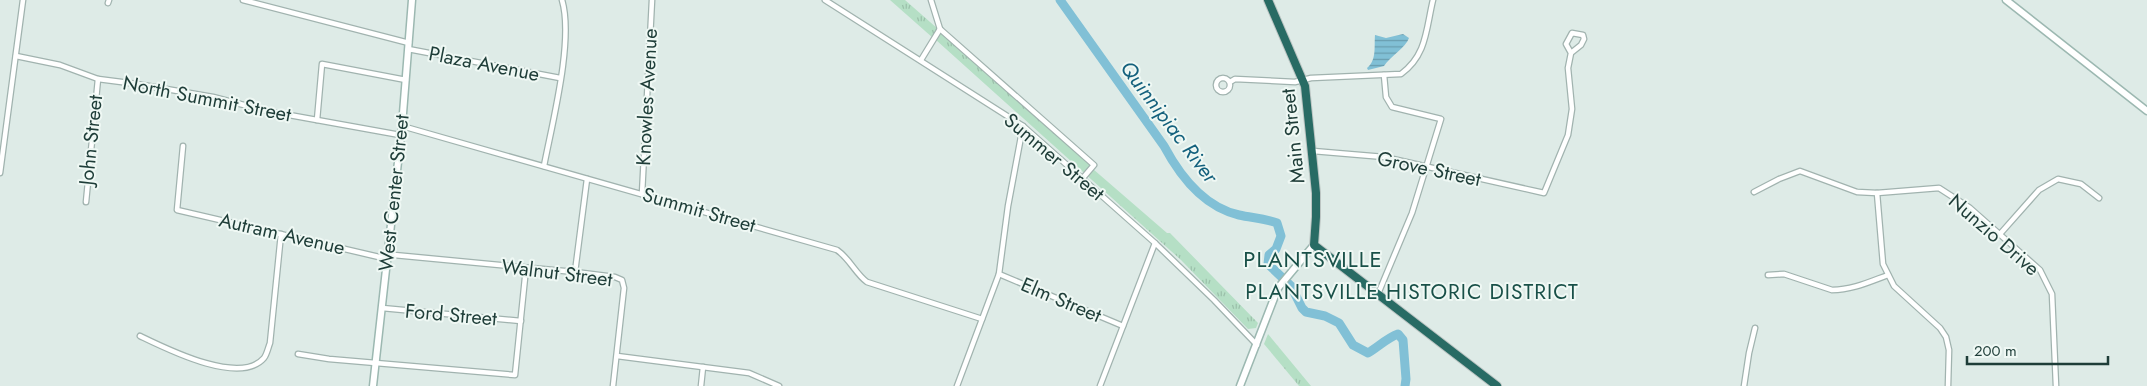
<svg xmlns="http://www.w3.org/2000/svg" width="2147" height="386" font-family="Jost,sans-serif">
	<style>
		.grass { fill: url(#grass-tufts) }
		.water { fill: url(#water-rules) }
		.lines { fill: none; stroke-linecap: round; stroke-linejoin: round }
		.river { stroke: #81c0d6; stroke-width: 9 }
		.street-casing { stroke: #a1b3af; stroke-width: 7 }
		.secondary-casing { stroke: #9cb8b1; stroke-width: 9 }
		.highway-casing { stroke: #bcc5c3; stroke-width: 10 }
		.street { stroke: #fff; stroke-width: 4.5 }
		.secondary { stroke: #fff; stroke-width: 6 }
		.highway { stroke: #286b64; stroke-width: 8 }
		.labels { text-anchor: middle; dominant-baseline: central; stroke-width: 4; stroke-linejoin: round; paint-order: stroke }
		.street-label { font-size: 20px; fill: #1e3d38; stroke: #eff8f4 }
		.water-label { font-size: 21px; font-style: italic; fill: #14617d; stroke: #eff8f4 }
		.neighbourhood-label { font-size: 21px; letter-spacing: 1px; fill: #195048; stroke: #eff8f4 }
		.quarter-label { font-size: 22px; letter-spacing: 1px; fill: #195048; stroke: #eff8f4 }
	</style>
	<defs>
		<pattern id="grass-tufts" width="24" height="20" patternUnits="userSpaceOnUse" patternTransform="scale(1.25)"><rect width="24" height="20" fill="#b5dfc5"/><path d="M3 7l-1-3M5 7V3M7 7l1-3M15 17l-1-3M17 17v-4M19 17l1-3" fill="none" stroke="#9bc0aa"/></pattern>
		<pattern id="water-rules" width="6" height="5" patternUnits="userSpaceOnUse" patternTransform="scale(1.25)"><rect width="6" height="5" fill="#81c0d6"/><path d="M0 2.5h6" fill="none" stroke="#699daf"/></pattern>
	</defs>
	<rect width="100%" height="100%" fill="#deebe7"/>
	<g class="grass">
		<path d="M 890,0 L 905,0 L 938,29 L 933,38 Z"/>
		<path d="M 941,32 L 1095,167 L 1093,169 L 1167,233 L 1170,233 L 1258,323 L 1256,328 L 1248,329 L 1181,260 L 936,40 Z"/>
		<path d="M 1268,334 L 1311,386 L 1299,386 L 1264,344 Z"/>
	</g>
	<path class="water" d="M 1403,34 L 1409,38 C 1406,47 1390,57 1384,66 L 1368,70 L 1367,68 C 1377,60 1374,46 1375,35 L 1386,38 Z"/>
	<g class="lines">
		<path class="river" d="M 1060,0 L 1164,146 C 1180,176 1204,207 1239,215 C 1252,218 1264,218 1277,223 L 1281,236 L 1276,249 L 1269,255 L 1268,264 L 1291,286 L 1302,308 L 1306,312 L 1325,316 L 1339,323 L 1353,345 L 1368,353 C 1378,347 1387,338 1398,334 L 1403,340 L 1406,379 L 1405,386"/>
		<defs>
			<g id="street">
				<path d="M 243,0 L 409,43"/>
				<path d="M 825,0 L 1023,126 L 1155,243 L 1214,300 L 1257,345"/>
				<path d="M 931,0 L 940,29 L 1094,165 L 1082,179"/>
				<path d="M 108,3 L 109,0"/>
				<path d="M 408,49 L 560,78"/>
				<path d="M 16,56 L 60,65 L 98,79 L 137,84 L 213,97 L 267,111 L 400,135"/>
				<path d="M 921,60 L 940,29"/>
				<circle cx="1223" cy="85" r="7"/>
				<path d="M 1230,82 L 1235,79 L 1295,82 L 1311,78 L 1401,74 C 1427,55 1426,29 1433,0"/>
				<path d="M 317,120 L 322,64 L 406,80"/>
				<path d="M 402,126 L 837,250 C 850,259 855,273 867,282 L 982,319"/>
				<path d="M 183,146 L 177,210 L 379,257 L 394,255 L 575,272 L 615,277 L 622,280 L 624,288 L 613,386"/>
				<path d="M 1313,151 L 1384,157 L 1544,193 L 1568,135 L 1572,109 L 1568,68 L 1571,53 L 1566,44 L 1572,33 L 1583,35 L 1584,39 L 1581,45 L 1571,53"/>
				<path d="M 544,166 C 552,124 574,40 562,0"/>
				<path d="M 0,173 L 23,0"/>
				<path d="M 1754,192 L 1779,179 L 1800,171 L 1857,192 L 1877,193 L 1939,188 L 1970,208 L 2040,270 L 2052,294 L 2056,386"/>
				<path d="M 1877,193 L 1883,264 L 1894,286 L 1940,328 L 1946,337 L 1949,350 L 1948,386"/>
				<path d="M 642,194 L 652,0"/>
				<path d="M 86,202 L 98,79"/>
				<path d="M 2000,234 L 2039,190 L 2058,179 L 2081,184 L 2099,198"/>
				<path d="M 575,272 L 587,179"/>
				<path d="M 999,274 L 1123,326"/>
				<path d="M 1768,275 L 1784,274 L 1832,290 C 1852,290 1869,282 1888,275"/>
				<path d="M 1378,294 L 1412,213 L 1441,119 L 1392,107 L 1386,97 L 1384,75"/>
				<path d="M 382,308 L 521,321"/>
				<path d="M 140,336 C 167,349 240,386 264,358 C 267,354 268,348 270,343 L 281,234"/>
				<path d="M 298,354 L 329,359 L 515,375 L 526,268"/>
				<path d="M 617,356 L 749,373 L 779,386"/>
				<path d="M 701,386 L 703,367"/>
				<path d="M 957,386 L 999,274 L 1008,206 L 1023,126"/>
				<path d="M 1100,386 L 1155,243"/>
				<path d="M 1744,386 L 1749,353 L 1755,328"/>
			</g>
			<g id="secondary">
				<path d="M 2006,0 L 2147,111"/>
				<path d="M 373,386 L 402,126 L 412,0"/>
				<path d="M 1240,386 L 1278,288 L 1314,245"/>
			</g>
			<path id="highway" d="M 1268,0 L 1305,86 L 1316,193 L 1316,217 L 1314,245 L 1497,386"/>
		</defs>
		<use href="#street" class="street-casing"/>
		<use href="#secondary" class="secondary-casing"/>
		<use href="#highway" class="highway-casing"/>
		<use href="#street" class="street"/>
		<use href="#secondary" class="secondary"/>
		<use href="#highway" class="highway"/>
	</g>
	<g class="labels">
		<g class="street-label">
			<text transform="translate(484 64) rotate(11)">Plaza Avenue</text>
			<text transform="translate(647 97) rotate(-87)">Knowles Avenue</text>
			<text transform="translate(207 99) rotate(11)">North Summit Street</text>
			<text transform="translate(1293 136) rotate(-96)">Main Street</text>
			<text transform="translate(91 140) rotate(-84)">John Street</text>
			<text transform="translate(1054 157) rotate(40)">Summer Street</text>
			<text transform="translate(1429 169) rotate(12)">Grove Street</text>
			<text transform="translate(394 193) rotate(-84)">West Center Street</text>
			<text transform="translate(699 210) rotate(16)">Summit Street</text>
			<text transform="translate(282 234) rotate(13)">Autram Avenue</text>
			<text transform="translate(1994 235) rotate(41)">Nunzio Drive</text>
			<text transform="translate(557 273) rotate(7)">Walnut Street</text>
			<text transform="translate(1061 300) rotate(23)">Elm Street</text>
			<text transform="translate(451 315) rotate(5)">Ford Street</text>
		</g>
		<g class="water-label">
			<text transform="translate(1169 122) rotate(53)">Quinnipiac River</text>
		</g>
		<g class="neighbourhood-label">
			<text x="1412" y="292">PLANTSVILLE HISTORIC DISTRICT</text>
		</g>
		<g class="quarter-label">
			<text x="1313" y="259">PLANTSVILLE</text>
		</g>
	</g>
	<path d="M1967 356v8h141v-8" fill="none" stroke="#1e3d38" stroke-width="2.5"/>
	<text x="1974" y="356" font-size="15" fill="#1e3d38" stroke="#eff8f4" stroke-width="4" paint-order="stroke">200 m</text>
</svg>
